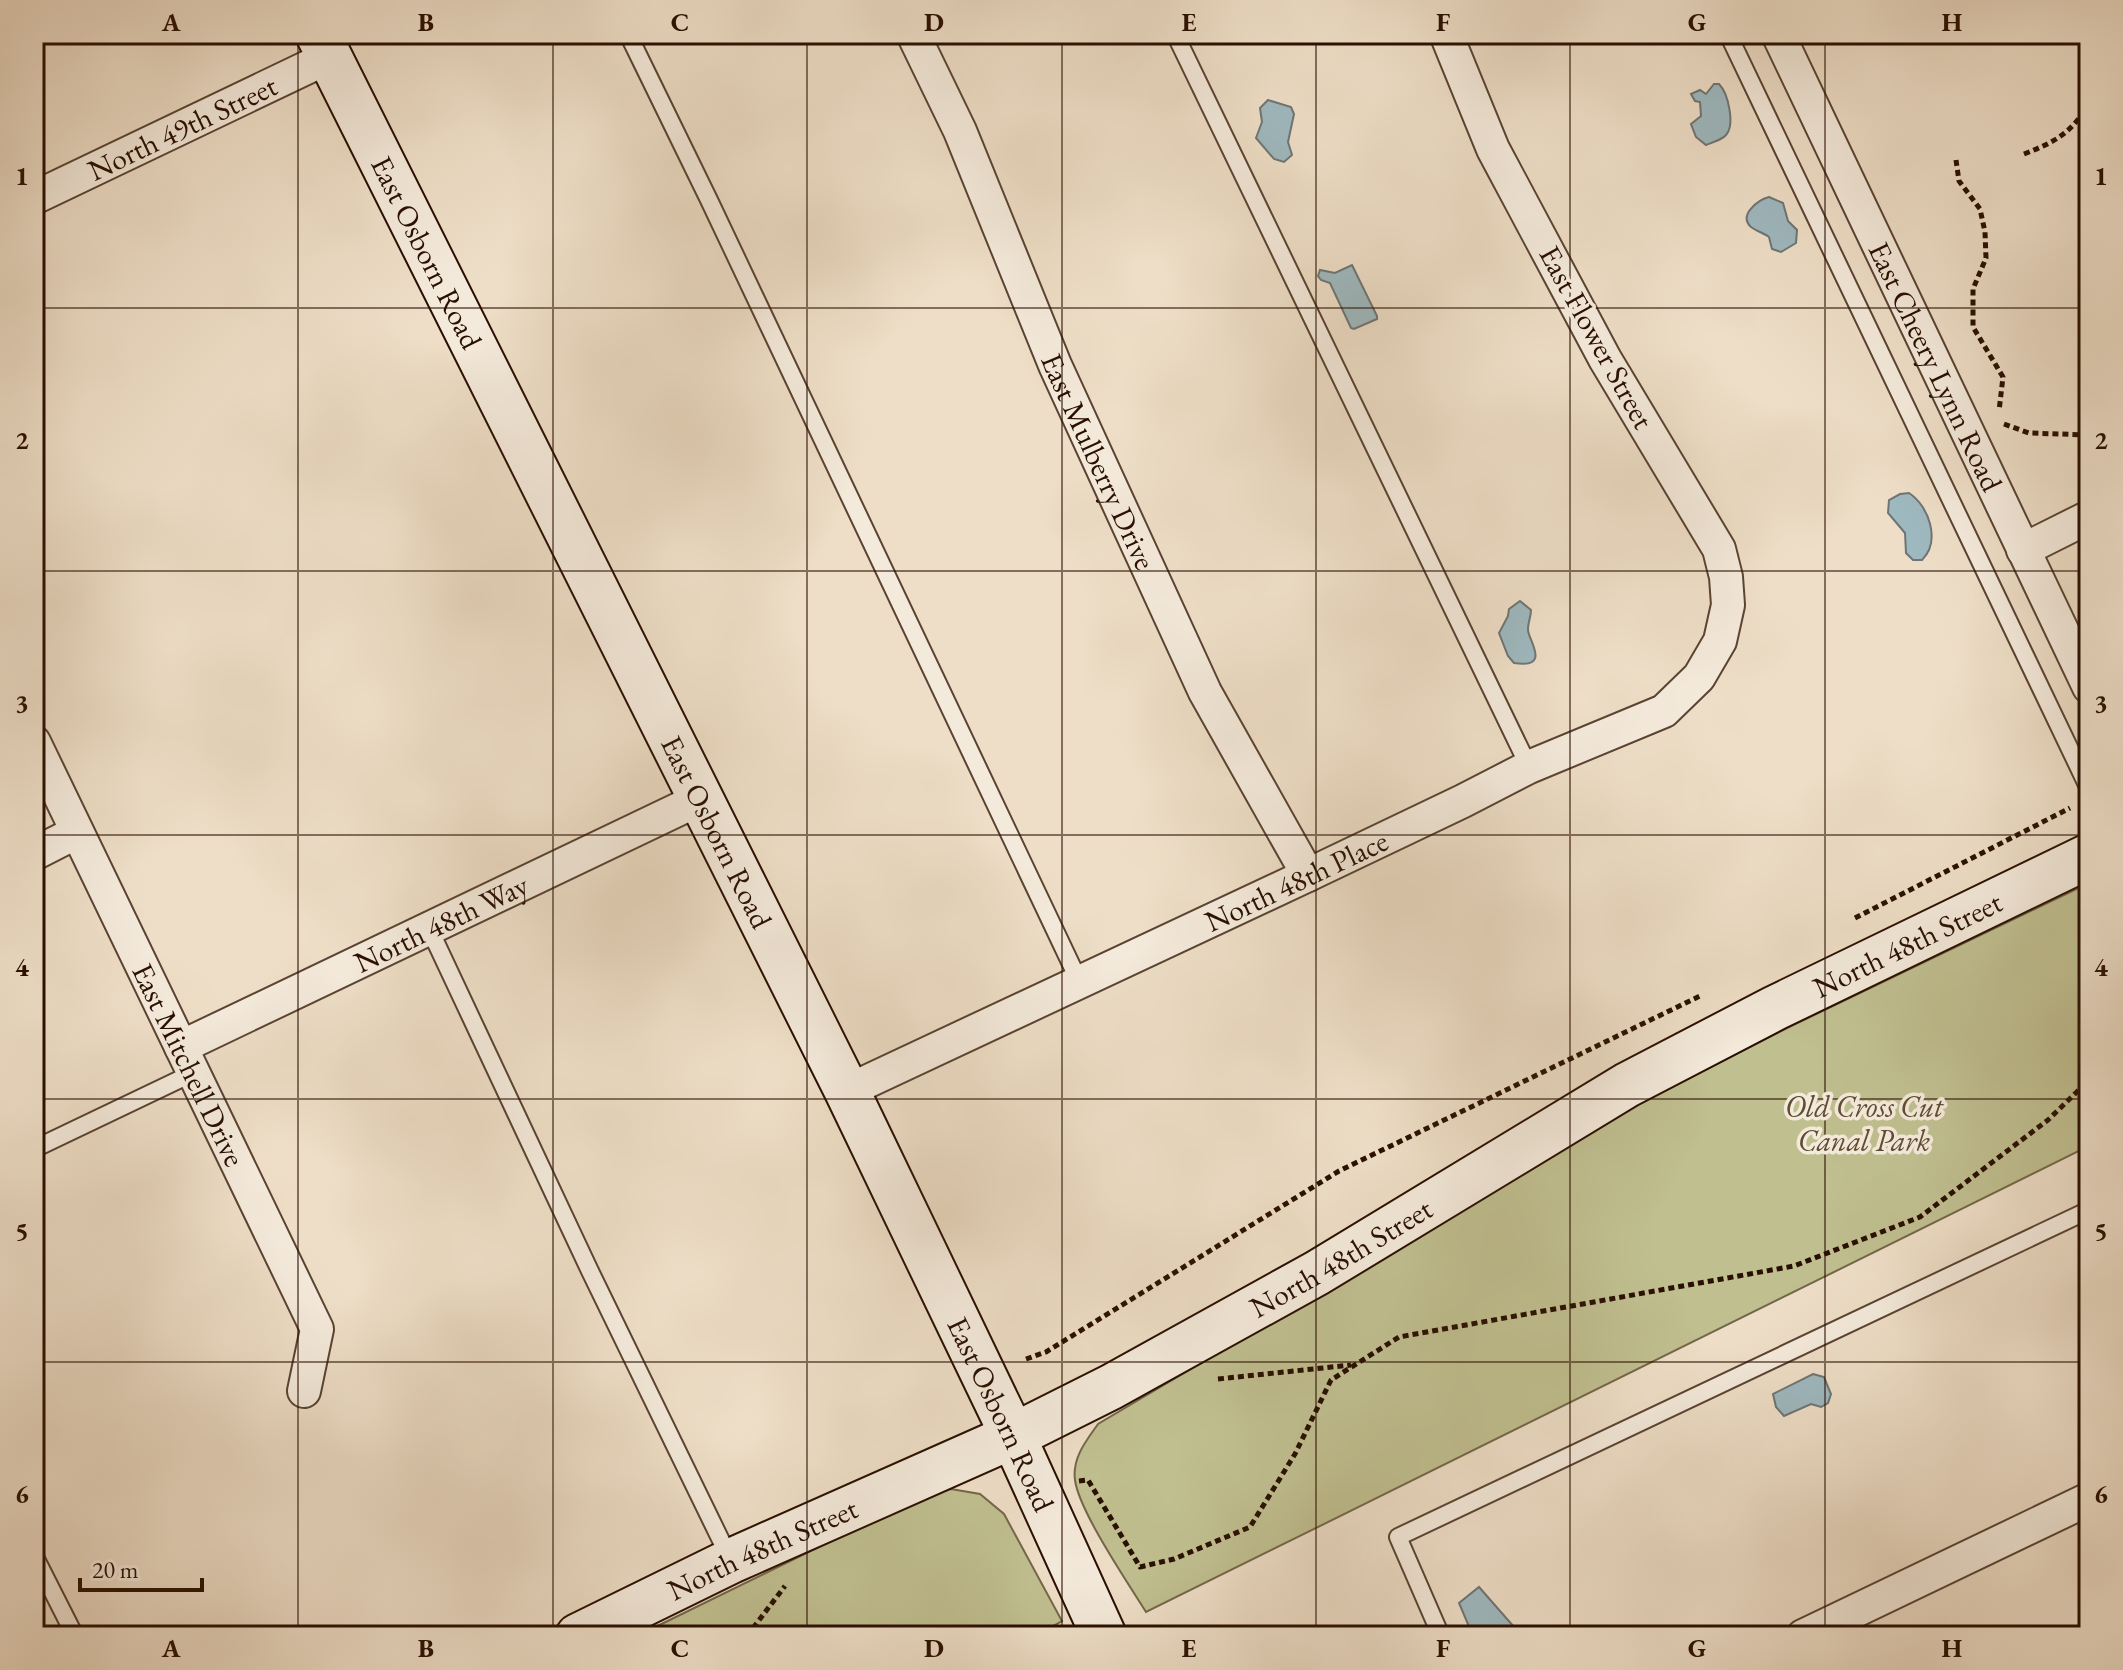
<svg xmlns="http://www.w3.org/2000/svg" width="2123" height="1670" font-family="'EB Garamond',serif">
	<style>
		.green { fill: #c0bf90; stroke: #746748; stroke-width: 2 }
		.water { fill: #9eb9c0; stroke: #6f7574; stroke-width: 2 }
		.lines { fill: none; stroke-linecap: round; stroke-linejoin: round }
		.lane-casing { stroke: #5a4332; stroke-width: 20 }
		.street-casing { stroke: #5a4332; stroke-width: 36 }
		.secondary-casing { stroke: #290f01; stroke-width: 48 }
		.path { stroke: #290f01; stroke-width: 5; stroke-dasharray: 6 4; stroke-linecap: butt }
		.lane { stroke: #f4eadb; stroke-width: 16 }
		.street { stroke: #f4eadb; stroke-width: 32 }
		.secondary { stroke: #f4eadb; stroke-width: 44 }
		.grid { fill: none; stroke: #290f01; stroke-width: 2; stroke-opacity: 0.55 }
		.labels { text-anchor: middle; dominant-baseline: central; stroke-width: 7; stroke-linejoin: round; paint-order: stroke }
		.street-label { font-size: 30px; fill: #290f01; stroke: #f4eadb }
		.park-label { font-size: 30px; font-style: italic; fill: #5e4d33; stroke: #f4eadb }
		.neatline { fill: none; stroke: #290f01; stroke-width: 3 }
		.grid-label { font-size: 26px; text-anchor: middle; font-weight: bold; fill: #290f01 }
	</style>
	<rect width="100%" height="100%" fill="#eedec7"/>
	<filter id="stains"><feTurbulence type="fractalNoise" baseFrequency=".0025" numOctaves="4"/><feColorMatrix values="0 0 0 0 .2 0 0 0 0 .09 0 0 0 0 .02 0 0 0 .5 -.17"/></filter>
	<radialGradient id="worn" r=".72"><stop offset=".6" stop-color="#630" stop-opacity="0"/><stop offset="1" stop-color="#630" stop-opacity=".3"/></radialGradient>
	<g class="green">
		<path d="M 2089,883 L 2089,1146 L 1146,1612 C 1128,1583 1079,1511 1075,1480 C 1072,1458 1086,1441 1098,1424 L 1640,1103 L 1785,1029 Z"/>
		<path d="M 951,1489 L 980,1494 L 1004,1514 L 1062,1621 L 1035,1636 L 637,1636 L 929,1493 Z"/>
	</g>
	<g class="water">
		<path d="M 1714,84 L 1719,84 C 1728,93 1736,126 1725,136 C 1721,140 1711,143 1706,145 L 1696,137 L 1691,124 L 1701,116 L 1700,102 L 1695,101 L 1691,94 L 1700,90 L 1706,94 Z"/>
		<path d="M 1268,100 L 1291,107 L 1294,114 L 1288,142 L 1292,155 L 1284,162 L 1274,159 L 1256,138 L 1262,122 L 1260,108 Z"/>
		<path d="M 1769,197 L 1783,203 L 1788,221 L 1797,230 L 1796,243 L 1781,252 L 1772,249 L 1769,237 C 1764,233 1756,231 1751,227 C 1738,215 1758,200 1769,197 Z"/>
		<path d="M 1352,265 L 1377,316 L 1377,319 L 1354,329 L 1351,328 L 1330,283 L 1321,280 L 1318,276 L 1320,270 L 1335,273 Z"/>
		<path d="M 1909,493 C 1929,506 1941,541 1922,560 L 1913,560 L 1906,553 L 1905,533 L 1888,513 L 1889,500 L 1900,494 Z"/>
		<path d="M 1520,601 L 1531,610 C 1531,617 1528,622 1528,629 C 1527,639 1553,669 1514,663 L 1508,656 L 1499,633 L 1508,616 L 1509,609 Z"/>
		<path d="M 1813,1374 L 1824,1377 L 1831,1394 L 1828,1403 L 1821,1407 L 1811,1404 L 1784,1416 L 1776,1407 L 1773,1394 Z"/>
		<path d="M 1479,1587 L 1522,1636 L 1473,1636 L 1459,1603 Z"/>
	</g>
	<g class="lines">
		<defs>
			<g id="lane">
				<path d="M 628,34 L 709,200 L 1079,981"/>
				<path d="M 1175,34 L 1529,767"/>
				<path d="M 1728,34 L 2089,789"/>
				<path d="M 429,928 L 589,1269 L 730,1559"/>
				<path d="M 34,1149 L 193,1073"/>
				<path d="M 34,1555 L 75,1636"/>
				<path d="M 1441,1636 L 1398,1537 L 2089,1210"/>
			</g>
			<g id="street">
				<path id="s1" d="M 913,34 L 960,131 L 1055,365 L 1205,692 L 1308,875"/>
				<path id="s2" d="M 1778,34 L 2089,687"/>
				<path id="s3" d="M 34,198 L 329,57"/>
				<path d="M 2023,550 L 2089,517"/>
				<path id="s4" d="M 34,742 L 317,1329 L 304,1391"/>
				<path d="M 34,854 L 77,832"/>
				<path id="s5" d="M 181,1047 L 700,799"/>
				<path id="s6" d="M 847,1091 L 1308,875 L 1463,801 L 1529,767 L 1664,711 L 1699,677 L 1720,641 L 1728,605 L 1726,577 L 1719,549 L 1605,359 L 1493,149 L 1446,34"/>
				<path d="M 1803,1636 L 2089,1499"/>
			</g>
			<g id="secondary">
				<path id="s7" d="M 318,34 L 847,1091 L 1013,1436 L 1104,1636"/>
				<path id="s8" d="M 578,1636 L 731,1561 L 1013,1436 L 1111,1387 L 1317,1273 L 1627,1085 L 1775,1008 L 2089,856"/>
			</g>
		</defs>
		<use href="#lane" class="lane-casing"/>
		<use href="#street" class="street-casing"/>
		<use href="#secondary" class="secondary-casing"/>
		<g class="path">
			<path d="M 2024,154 C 2055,142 2072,133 2089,103"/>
			<path d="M 1956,160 L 1959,181 L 1980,209 L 1985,232 L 1986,258 L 1973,289 L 1973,327 L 2003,377 L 1999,411"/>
			<path d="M 2004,424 L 2029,433 L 2089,435"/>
			<path d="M 1855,918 L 2070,808"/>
			<path d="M 1026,1359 L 1046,1352 L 1339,1171 L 1702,995"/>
			<path d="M 1218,1379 L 1351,1365"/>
			<path d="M 1079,1481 L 1088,1480 L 1140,1567 L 1174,1559 L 1250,1527 L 1295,1454 L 1331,1380 L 1399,1337 L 1794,1266 L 1920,1217 L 2048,1120 L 2089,1080"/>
			<path d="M 747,1636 L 785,1586"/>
		</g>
		<use href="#lane" class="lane"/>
		<use href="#street" class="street"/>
		<use href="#secondary" class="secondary"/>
	</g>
	<path class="grid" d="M 298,34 L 298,1636M 553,34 L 553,1636M 807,34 L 807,1636M 1062,34 L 1062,1636M 1316,34 L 1316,1636M 1570,34 L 1570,1636M 1825,34 L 1825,1636M 34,308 L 2089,308M 34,571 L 2089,571M 34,835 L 2089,835M 34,1099 L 2089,1099M 34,1362 L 2089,1362"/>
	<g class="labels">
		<g class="street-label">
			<text stroke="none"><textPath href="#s3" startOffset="164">North 49th Street</textPath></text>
			<text stroke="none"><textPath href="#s7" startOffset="244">East Osborn Road</textPath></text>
			<text transform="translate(1597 337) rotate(61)">East Flower Street</text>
			<text stroke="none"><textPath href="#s2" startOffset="368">East Cheery Lynn Road</textPath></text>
			<text stroke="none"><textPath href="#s1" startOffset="466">East Mulberry Drive</textPath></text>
			<text stroke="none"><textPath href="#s7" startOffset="892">East Osborn Road</textPath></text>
			<text stroke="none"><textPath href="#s6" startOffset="496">North 48th Place</textPath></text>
			<text stroke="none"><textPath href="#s5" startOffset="288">North 48th Way</textPath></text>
			<text stroke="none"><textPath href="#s8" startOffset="1500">North 48th Street</textPath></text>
			<text stroke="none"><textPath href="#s4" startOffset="358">East Mitchell Drive</textPath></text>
			<text stroke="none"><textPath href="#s8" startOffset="852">North 48th Street</textPath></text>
			<text stroke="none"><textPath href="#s7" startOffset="1540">East Osborn Road</textPath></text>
			<text stroke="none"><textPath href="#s8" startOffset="204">North 48th Street</textPath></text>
		</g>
		<g class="park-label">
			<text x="1864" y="1106">Old Cross Cut<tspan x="1864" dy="34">Canal Park</tspan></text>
		</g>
	</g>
	<rect width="2123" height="1670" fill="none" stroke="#eedec7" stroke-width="88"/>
	<path d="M80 1578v12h122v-12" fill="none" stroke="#290f01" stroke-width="4"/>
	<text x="92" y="1578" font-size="24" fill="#290f01" stroke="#f4eadb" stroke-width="6" paint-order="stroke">20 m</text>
	<rect x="44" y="44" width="2035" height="1582" class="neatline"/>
	<g class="grid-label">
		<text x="171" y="31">A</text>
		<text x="426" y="31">B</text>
		<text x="680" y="31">C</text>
		<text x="934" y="31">D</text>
		<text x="1189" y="31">E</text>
		<text x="1443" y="31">F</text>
		<text x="1697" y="31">G</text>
		<text x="1952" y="31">H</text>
		<text x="22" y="185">1</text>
		<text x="2101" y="185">1</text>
		<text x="22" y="449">2</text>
		<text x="2101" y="449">2</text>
		<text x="22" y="712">3</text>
		<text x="2101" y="712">3</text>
		<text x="22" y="976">4</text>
		<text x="2101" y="976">4</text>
		<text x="22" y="1240">5</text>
		<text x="2101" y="1240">5</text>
		<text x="22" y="1503">6</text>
		<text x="2101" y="1503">6</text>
		<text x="171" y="1657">A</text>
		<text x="426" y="1657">B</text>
		<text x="680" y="1657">C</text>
		<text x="934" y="1657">D</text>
		<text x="1189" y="1657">E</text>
		<text x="1443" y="1657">F</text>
		<text x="1697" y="1657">G</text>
		<text x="1952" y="1657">H</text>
	</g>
	<rect width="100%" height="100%" filter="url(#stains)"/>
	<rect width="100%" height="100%" fill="url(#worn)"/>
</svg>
